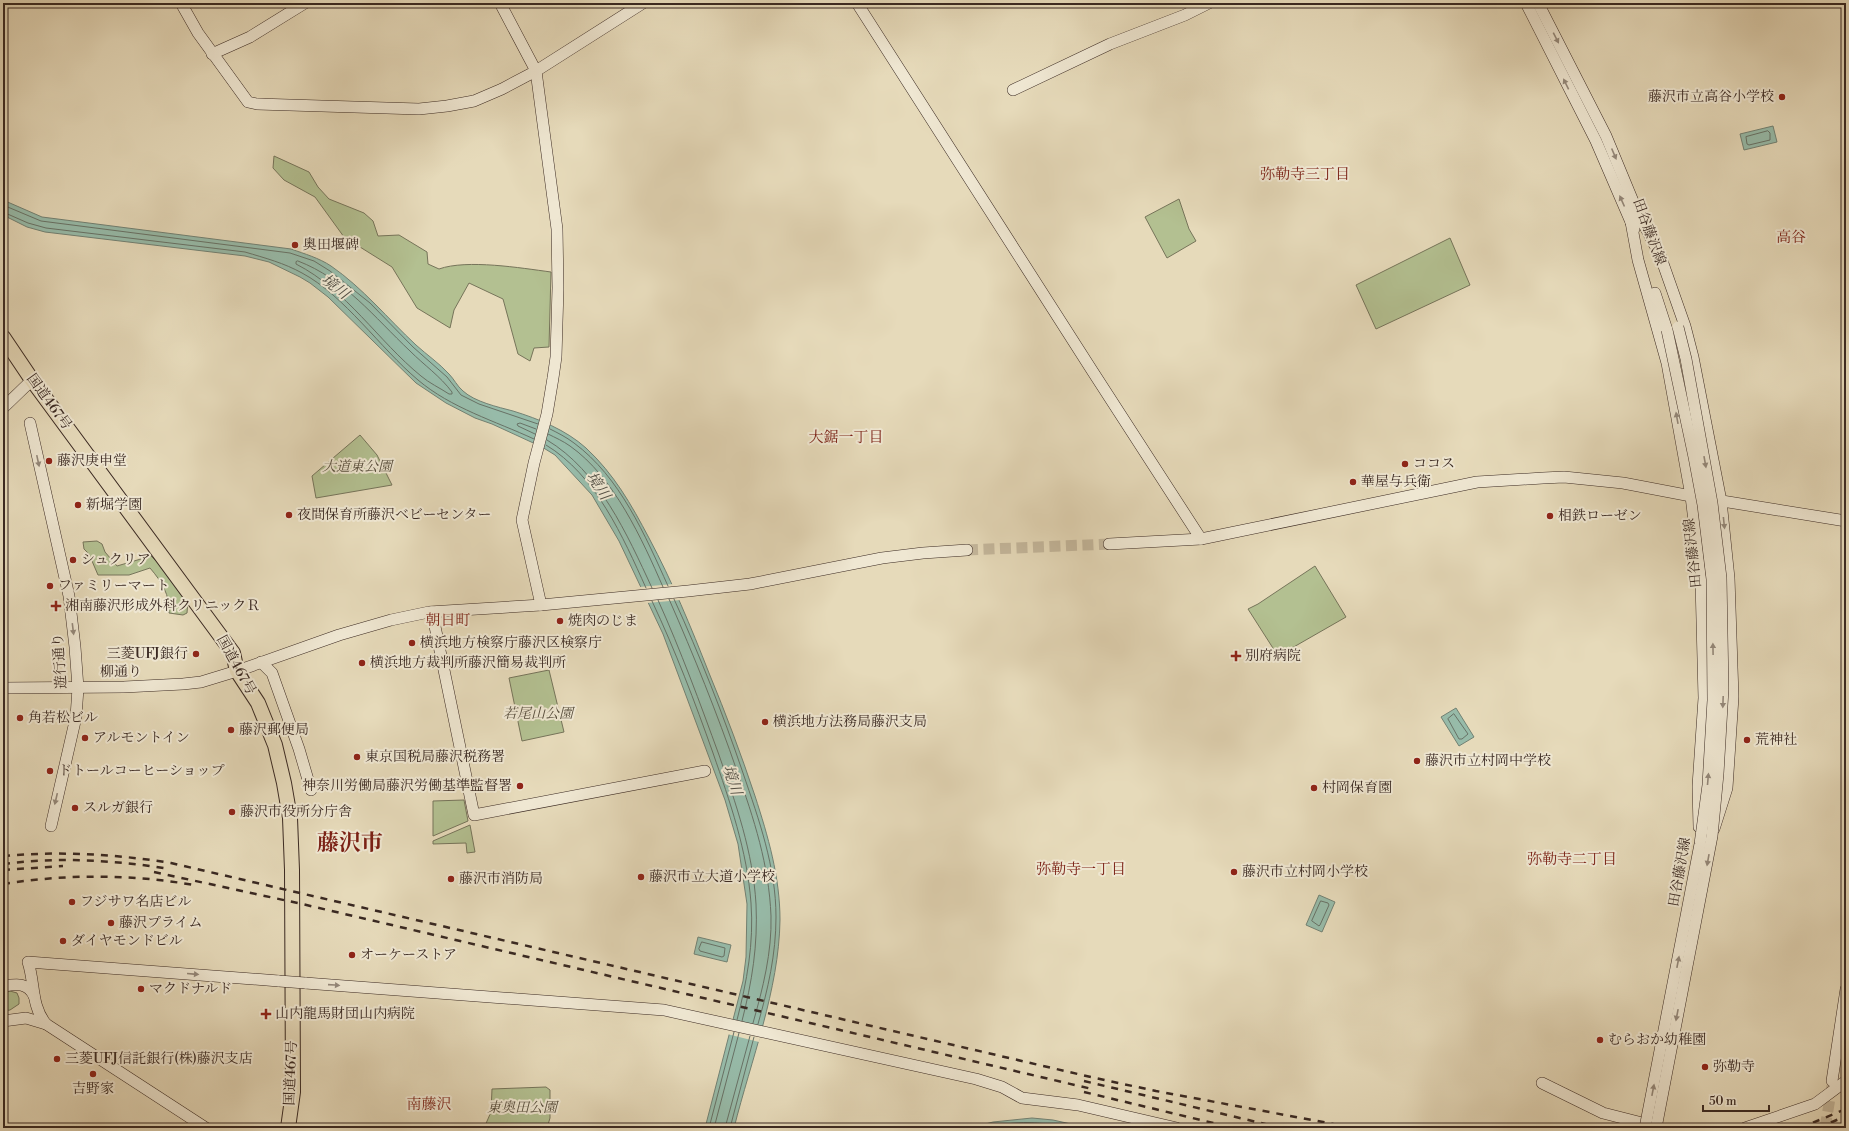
<svg xmlns="http://www.w3.org/2000/svg" width="1849" height="1131" font-family="'Libre Bodoni','Noto Serif JP',serif">
	<style>
		.green { fill: #b3c091; stroke: #76745a }
		.water { fill: #97bba9; stroke: #728173 }
		.pier { fill: #e6daba }
		.lines { fill: none; stroke-linecap: round; stroke-linejoin: round }
		.shore { stroke: #687266; stroke-width: 1 }
		.secondary-tunnel { stroke: #c4b79c; stroke-width: 11; stroke-dasharray: 11 5.5; stroke-linecap: butt }
		.secondary-casing { stroke: #3a2922; stroke-width: 12 }
		.highway-casing { stroke: #3a2922; stroke-width: 16 }
		.secondary { stroke: #efe7d2; stroke-width: 11 }
		.highway { stroke: #e6daba; stroke-width: 14 }
		.rail { stroke: #3a2922; stroke-width: 2.5; stroke-dasharray: 7 7; stroke-linecap: butt }
		.secondary-bridge-casing { stroke: #3a2922; stroke-width: 12; stroke-linecap: butt }
		.secondary-bridge { stroke: #efe7d2; stroke-width: 11 }
		.oneway { fill: #94887a }
		.poi-dot { fill: #8f2418; stroke: #efe7d2; stroke-width: 1.5 }
		.labels { text-anchor: middle; dominant-baseline: central; stroke-width: 4; stroke-linejoin: round; paint-order: stroke }
		.poi-label { font-size: 14px; fill: #3a2922; stroke: #efe7d2; text-anchor: start }
		.street-label { font-size: 14px; fill: #3a2922; stroke: #efe7d2 }
		.park-label { font-size: 14px; font-style: italic; fill: #584f3e; stroke: #efe7d2 }
		.neighbourhood-label { font-size: 15px; fill: #7a1f14; stroke: #efe7d2 }
		.water-label { font-size: 15px; font-style: italic; fill: #514e44; stroke: #efe7d2 }
		.town-label { font-size: 22px; font-weight: bold; fill: #7a1f14; stroke: #efe7d2 }
	</style>
	<rect width="100%" height="100%" fill="#e6daba"/>
	<filter id="stains"><feTurbulence type="fractalNoise" baseFrequency=".005" numOctaves="4"/><feColorMatrix values="0 0 0 0 .2 0 0 0 0 .09 0 0 0 0 .02 0 0 0 .5 -.17"/></filter>
	<radialGradient id="worn" r=".72"><stop offset=".6" stop-color="#630" stop-opacity="0"/><stop offset="1" stop-color="#630" stop-opacity=".3"/></radialGradient>
	<g class="green">
		<path d="M 274,156 L 309,172 L 318,187 L 329,199 L 364,213 L 373,221 L 378,236 L 399,235 L 427,252 L 428,264 L 439,269 C 467,259 521,268 551,272 L 549,347 L 534,348 L 530,361 L 518,354 L 503,299 L 469,283 L 454,310 L 450,328 L 417,308 L 392,267 L 344,237 L 315,197 L 284,180 L 273,168 Z"/>
		<path d="M 1179,199 L 1189,229 L 1196,241 L 1167,258 L 1145,217 Z"/>
		<path d="M 1450,238 L 1470,285 L 1376,329 L 1356,285 Z"/>
		<path d="M 360,435 L 377,455 L 392,485 L 316,498 L 312,476 Z"/>
		<path d="M 97,541 L 102,544 L 105,552 L 117,566 L 151,556 L 163,568 L 188,600 L 187,613 L 183,615 L 169,613 C 170,595 162,582 150,568 L 129,575 L 98,575 L 89,554 L 84,549 L 83,542 Z"/>
		<path d="M 1315,566 L 1346,617 L 1278,656 L 1248,609 L 1258,604 Z"/>
		<path d="M 549,670 L 564,732 L 522,741 L 509,678 Z"/>
		<path d="M 464,800 L 468,821 L 433,836 L 433,801 Z"/>
		<path d="M 470,825 L 475,852 L 467,853 L 466,843 L 433,844 L 433,841 Z"/>
		<path d="M 10,991 L 17,993 L 19,998 L 19,1004 L 10,1010 L 3,1011 L 3,992 Z"/>
		<path d="M 546,1087 L 550,1090 L 550,1118 L 547,1128 L 484,1128 L 491,1112 L 492,1089 Z"/>
	</g>
	<g class="water">
		<path d="M 1773,126 L 1777,142 L 1744,150 L 1740,134 Z"/>
		<path d="M 3,200 L 42,217 L 291,249 C 305,254 319,258 331,266 C 363,288 388,319 416,345 C 427,355 439,363 449,374 C 454,379 457,386 463,391 C 475,402 498,407 513,411 C 539,419 566,430 586,448 C 614,474 631,504 649,538 C 672,581 691,627 709,673 C 726,714 741,754 755,796 C 768,836 780,877 780,920 C 779,990 751,1060 734,1128 L 705,1128 L 743,981 L 746,957 L 747,904 L 738,844 L 725,800 L 663,634 L 619,541 L 592,495 L 555,455 L 542,447 L 492,424 L 475,418 L 446,403 L 416,383 L 328,297 L 310,283 L 300,277 L 269,262 L 245,256 L 45,232 L 27,227 L 3,215 Z"/>
		<path d="M 1456,708 L 1474,737 L 1459,746 L 1441,717 Z"/>
		<path d="M 1319,895 L 1335,902 L 1322,932 L 1306,925 Z"/>
		<path d="M 698,937 L 731,945 L 727,962 L 694,954 Z"/>
		<path d="M 1032,1118 L 1053,1120 L 1089,1128 L 970,1128 L 993,1122 Z"/>
	</g>
	<g class="pier">
		<path d="M 674,584 L 681,600 L 647,603 L 639,587 Z"/>
		<path d="M 731,1020 L 763,1028 L 759,1042 L 727,1034 Z"/>
	</g>
	<g class="lines">
		<g class="shore">
			<path d="M 1768,131 L 1770,133 L 1770,140 L 1749,145 L 1747,144 L 1746,137 Z"/>
			<path d="M 3,205 L 41,221 L 290,253 L 314,261 L 330,271 L 370,303 L 413,347 L 447,377 L 461,395 L 479,404 L 538,424"/>
			<path d="M 3,212 L 28,223 L 46,228 L 245,252 C 265,258 284,263 302,273 C 345,296 380,348 418,380 C 451,408 495,421 534,439"/>
			<path d="M 298,261 C 345,279 374,317 410,351 C 424,365 440,376 452,392 L 452,394 L 449,394 C 440,388 429,383 421,376 C 378,341 347,290 296,264 L 296,262 Z"/>
			<path d="M 550,429 C 558,433 566,437 574,443 C 620,477 645,535 668,586"/>
			<path d="M 535,434 L 518,426 L 517,424 L 520,423 L 536,429"/>
			<path d="M 548,434 C 556,438 563,441 570,446 C 614,477 642,539 663,587"/>
			<path d="M 547,440 C 599,471 627,534 652,588"/>
			<path d="M 546,445 C 596,475 623,537 646,588"/>
			<path d="M 669,599 C 694,656 717,713 737,771 C 754,819 769,865 771,916 C 772,952 763,988 753,1023"/>
			<path d="M 674,599 C 700,656 723,714 743,773 C 759,820 776,867 776,917 C 776,954 768,989 758,1024"/>
			<path d="M 658,600 C 681,651 700,703 719,755 C 736,804 753,852 756,904 C 758,945 752,982 742,1021"/>
			<path d="M 652,601 C 675,650 695,702 713,753 C 730,802 747,850 751,903 C 754,943 747,981 737,1020"/>
			<path d="M 1454,714 L 1468,734 L 1462,739 L 1459,739 L 1448,719 Z"/>
			<path d="M 1321,901 L 1328,903 L 1329,905 L 1320,925 L 1319,926 L 1312,921 Z"/>
			<path d="M 702,942 L 725,948 L 724,956 L 722,957 L 700,951 L 699,949 Z"/>
			<path d="M 709,1128 L 734,1032"/>
			<path d="M 714,1128 L 739,1033"/>
			<path d="M 725,1128 L 750,1036"/>
			<path d="M 730,1128 L 754,1037"/>
			<path d="M 986,1128 C 1015,1120 1043,1122 1072,1128"/>
		</g>
		<g class="secondary-tunnel">
			<path d="M 967,550 L 1109,544"/>
			<path d="M 1825,1128 L 1832,1086"/>
		</g>
		<defs>
			<g id="secondary">
				<path d="M 181,3 L 198,33 L 248,102 L 257,104 L 419,109 L 447,106 L 474,101 L 502,89 L 536,71 L 643,3"/>
				<path d="M 500,3 L 536,71 L 557,229 L 558,288 L 556,357 L 553,378 L 547,414 L 534,463 L 522,520 L 541,605"/>
				<path d="M 857,3 L 1093,372 L 1201,539"/>
				<path d="M 1526,3 L 1596,141 L 1634,229"/>
				<path d="M 1538,3 L 1606,136 L 1642,223"/>
				<path d="M 212,54 L 250,37 L 305,3"/>
				<path d="M 1013,90 L 1110,44 L 1185,15 L 1209,3"/>
				<path d="M 1640,217 L 1660,255 L 1685,326 L 1693,357 L 1721,501 L 1729,578 L 1733,697 L 1727,788 L 1714,829"/>
				<path d="M 1631,222 L 1638,260 L 1667,363 L 1691,496 L 1701,581 L 1704,698 L 1698,786 L 1699,827"/>
				<path d="M 1655,293 L 1667,330"/>
				<path d="M 3,408 L 32,380"/>
				<path d="M 30,423 L 69,596 L 75,647 L 78,688 L 76,717 L 51,826"/>
				<path d="M 1109,544 L 1201,539 L 1477,482 L 1543,478 L 1564,477 L 1623,483 L 1691,496 L 1846,521"/>
				<path d="M 432,612 L 474,815 L 705,771"/>
				<path d="M 261,662 L 272,673 L 299,749 L 311,790"/>
				<path d="M 3,688 L 124,687 L 183,684 L 201,682 L 237,671 L 339,635 L 391,620 L 429,612 L 541,605 L 688,591 L 750,584 L 882,558 L 923,553 L 967,550"/>
				<path d="M 305,983 L 664,1010 L 976,1079 L 1002,1087 L 1022,1098 L 1078,1105 L 1177,1128"/>
				<path d="M 3,986 C 16,984 28,982 34,996"/>
				<path d="M 3,1021 L 26,1018 L 46,1024 L 206,1128"/>
				<path d="M 46,1024 C 31,1006 35,983 28,962 L 279,981"/>
				<path d="M 1832,1081 L 1846,989"/>
				<path d="M 1542,1083 L 1603,1113 L 1654,1126"/>
				<path d="M 1745,1128 L 1815,1104 L 1846,1081"/>
			</g>
			<path id="highway" d="M 3,337 L 32,380 L 233,653 L 237,671 L 258,703 L 275,745 L 284,783 L 290,818 L 292,870 L 293,1092 L 288,1128"/>
		</defs>
		<use href="#secondary" class="secondary-casing"/>
		<use href="#highway" class="highway-casing"/>
		<use href="#secondary" class="secondary"/>
		<use href="#highway" class="highway"/>
		<g class="rail">
			<path d="M 3,856 C 60,851 115,854 171,863 L 1095,1078 L 1156,1091 L 1355,1128"/>
			<path d="M 3,864 C 57,857 111,860 164,868"/>
			<path d="M 3,870 L 63,866"/>
			<path d="M 154,872 L 302,904 L 1092,1089"/>
			<path d="M 3,884 C 67,874 130,874 194,885"/>
			<path d="M 1084,1081 L 1282,1128"/>
			<path d="M 1084,1092 L 1234,1128"/>
			<path d="M 1800,1128 L 1846,1109"/>
			<path d="M 1818,1128 L 1846,1116"/>
		</g>
		<defs>
			<g id="secondary-bridge">
				<path d="M 279,981 L 305,983"/>
				<path d="M 1645,1128 L 1700,844 L 1708,785 L 1713,700 L 1712,579 L 1703,505 L 1694,457 L 1667,330"/>
				<path d="M 1656,1128 L 1712,836 L 1718,774 L 1723,689 L 1721,578 L 1712,503 L 1686,359 L 1678,327"/>
			</g>
		</defs>
		<use href="#secondary-bridge" class="secondary-bridge-casing"/>
		<use href="#secondary-bridge" class="secondary-bridge"/>
	</g>
	<defs><path id="oneway-solid" d="M-6-.8H1V-3.2L6.5 0L1 3.2V.8H-6Z"/></defs>
	<g class="oneway">
		<use href="#oneway-solid" transform="translate(1556 38) rotate(63)"/>
		<use href="#oneway-solid" transform="translate(1566 84) rotate(-116)"/>
		<use href="#oneway-solid" transform="translate(1614 154) rotate(67)"/>
		<use href="#oneway-solid" transform="translate(1622 201) rotate(-114)"/>
		<use href="#oneway-solid" transform="translate(1677 418) rotate(-100)"/>
		<use href="#oneway-solid" transform="translate(38 461) rotate(78)"/>
		<use href="#oneway-solid" transform="translate(1705 462) rotate(80)"/>
		<use href="#oneway-solid" transform="translate(1724 523) rotate(84)"/>
		<use href="#oneway-solid" transform="translate(73 629) rotate(83)"/>
		<use href="#oneway-solid" transform="translate(1713 649) rotate(-91)"/>
		<use href="#oneway-solid" transform="translate(1723 702) rotate(92)"/>
		<use href="#oneway-solid" transform="translate(1708 779) rotate(-85)"/>
		<use href="#oneway-solid" transform="translate(56 799) rotate(103)"/>
		<use href="#oneway-solid" transform="translate(1708 860) rotate(100)"/>
		<use href="#oneway-solid" transform="translate(1678 962) rotate(-79)"/>
		<use href="#oneway-solid" transform="translate(193 974) rotate(5)"/>
		<use href="#oneway-solid" transform="translate(334 985) rotate(4)"/>
		<use href="#oneway-solid" transform="translate(1677 1015) rotate(101)"/>
		<use href="#oneway-solid" transform="translate(1653 1090) rotate(-79)"/>
	</g>
	<g class="poi-dot">
		<circle cx="1782" cy="97" r="4"/>
		<circle cx="295" cy="245" r="4"/>
		<circle cx="49" cy="461" r="4"/>
		<circle cx="1405" cy="464" r="4"/>
		<circle cx="1353" cy="482" r="4"/>
		<circle cx="78" cy="505" r="4"/>
		<circle cx="289" cy="515" r="4"/>
		<circle cx="1550" cy="516" r="4"/>
		<circle cx="73" cy="560" r="4"/>
		<circle cx="50" cy="586" r="4"/>
		<path d="M54 600h4v4h4v4h-4v4h-4v-4h-4v-4h4z"/>
		<circle cx="560" cy="621" r="4"/>
		<circle cx="412" cy="643" r="4"/>
		<circle cx="196" cy="654" r="4"/>
		<path d="M1234 650h4v4h4v4h-4v4h-4v-4h-4v-4h4z"/>
		<circle cx="362" cy="663" r="4"/>
		<circle cx="20" cy="718" r="4"/>
		<circle cx="765" cy="722" r="4"/>
		<circle cx="231" cy="730" r="4"/>
		<circle cx="85" cy="738" r="4"/>
		<circle cx="1747" cy="740" r="4"/>
		<circle cx="357" cy="757" r="4"/>
		<circle cx="1417" cy="761" r="4"/>
		<circle cx="50" cy="771" r="4"/>
		<circle cx="520" cy="786" r="4"/>
		<circle cx="1314" cy="788" r="4"/>
		<circle cx="75" cy="808" r="4"/>
		<circle cx="232" cy="812" r="4"/>
		<circle cx="1234" cy="872" r="4"/>
		<circle cx="641" cy="877" r="4"/>
		<circle cx="451" cy="879" r="4"/>
		<circle cx="72" cy="902" r="4"/>
		<circle cx="111" cy="923" r="4"/>
		<circle cx="63" cy="941" r="4"/>
		<circle cx="352" cy="955" r="4"/>
		<circle cx="141" cy="989" r="4"/>
		<path d="M264 1008h4v4h4v4h-4v4h-4v-4h-4v-4h4z"/>
		<circle cx="1600" cy="1040" r="4"/>
		<circle cx="57" cy="1059" r="4"/>
		<circle cx="1705" cy="1067" r="4"/>
		<circle cx="93" cy="1074" r="4"/>
	</g>
	<g class="labels">
		<g class="poi-label">
			<text x="1774" y="97" text-anchor="end">藤沢市立高谷小学校</text>
			<text x="303" y="245">奥田堰碑</text>
			<text x="57" y="461">藤沢庚申堂</text>
			<text x="1413" y="464">ココス</text>
			<text x="1361" y="482">華屋与兵衛</text>
			<text x="86" y="505">新堀学園</text>
			<text x="297" y="515">夜間保育所藤沢ベビーセンター</text>
			<text x="1558" y="516">相鉄ローゼン</text>
			<text x="81" y="560">シュクリア</text>
			<text x="58" y="586">ファミリーマート</text>
			<text x="65" y="606">湘南藤沢形成外科クリニックＲ</text>
			<text x="568" y="621">焼肉のじま</text>
			<text x="420" y="643">横浜地方検察庁藤沢区検察庁</text>
			<text x="188" y="654" text-anchor="end">三菱UFJ銀行</text>
			<text x="1245" y="656">別府病院</text>
			<text x="370" y="663">横浜地方裁判所藤沢簡易裁判所</text>
			<text x="28" y="718">角若松ビル</text>
			<text x="773" y="722">横浜地方法務局藤沢支局</text>
			<text x="239" y="730">藤沢郵便局</text>
			<text x="93" y="738">アルモントイン</text>
			<text x="1755" y="740">荒神社</text>
			<text x="365" y="757">東京国税局藤沢税務署</text>
			<text x="1425" y="761">藤沢市立村岡中学校</text>
			<text x="58" y="771">ドトールコーヒーショップ</text>
			<text x="512" y="786" text-anchor="end">神奈川労働局藤沢労働基準監督署</text>
			<text x="1322" y="788">村岡保育園</text>
			<text x="83" y="808">スルガ銀行</text>
			<text x="240" y="812">藤沢市役所分庁舎</text>
			<text x="1242" y="872">藤沢市立村岡小学校</text>
			<text x="649" y="877">藤沢市立大道小学校</text>
			<text x="459" y="879">藤沢市消防局</text>
			<text x="80" y="902">フジサワ名店ビル</text>
			<text x="119" y="923">藤沢プライム</text>
			<text x="71" y="941">ダイヤモンドビル</text>
			<text x="360" y="955">オーケーストア</text>
			<text x="149" y="989">マクドナルド</text>
			<text x="275" y="1014">山内龍馬財団山内病院</text>
			<text x="1608" y="1040">むらおか幼稚園</text>
			<text x="65" y="1059">三菱UFJ信託銀行(株)藤沢支店</text>
			<text x="1713" y="1067">弥勒寺</text>
			<text x="93" y="1089" text-anchor="middle">吉野家</text>
		</g>
		<g class="street-label">
			<text transform="translate(1649 232) rotate(70)">田谷藤沢線</text>
			<text transform="translate(49 402) rotate(54)">国道467号</text>
			<text transform="translate(1693 553) rotate(-96)">田谷藤沢線</text>
			<text transform="translate(60 661) rotate(-94)">遊行通り</text>
			<text transform="translate(236 665) rotate(61)">国道467号</text>
			<text transform="translate(121 672) rotate(-1)">柳通り</text>
			<text transform="translate(1680 872) rotate(-80)">田谷藤沢線</text>
			<text transform="translate(291 1073) rotate(-88)">国道467号</text>
		</g>
		<g class="park-label">
			<text x="357" y="467">大道東公園</text>
			<text x="538" y="714">若尾山公園</text>
			<text x="522" y="1108">東奥田公園</text>
		</g>
		<g class="neighbourhood-label">
			<text x="1305" y="174">弥勒寺三丁目</text>
			<text x="1791" y="237">高谷</text>
			<text x="846" y="437">大鋸一丁目</text>
			<text x="448" y="620">朝日町</text>
			<text x="1572" y="859">弥勒寺二丁目</text>
			<text x="1081" y="869">弥勒寺一丁目</text>
			<text x="429" y="1104">南藤沢</text>
		</g>
		<g class="water-label">
			<text transform="translate(335 287) rotate(38)">境川</text>
			<text transform="translate(598 486) rotate(56)">境川</text>
			<text transform="translate(732 780) rotate(72)">境川</text>
		</g>
		<g class="town-label">
			<text x="350" y="843">藤沢市</text>
		</g>
	</g>
	<rect width="1849" height="1131" fill="none" stroke="#e6daba" stroke-width="16"/>
	<rect x="4" y="4" width="1841" height="1123" fill="none" stroke="#3a2922" stroke-width="2"/>
	<rect x="8" y="8" width="1833" height="1115" fill="none" stroke="#3a2922"/>
	<path d="M1703 1105v6h66v-6" fill="none" stroke="#3a2922" stroke-width="2"/>
	<text x="1709" y="1105" font-size="12" fill="#3a2922" stroke="#efe7d2" stroke-width="3" paint-order="stroke">50 m</text>
	<rect width="100%" height="100%" filter="url(#stains)"/>
	<rect width="100%" height="100%" fill="url(#worn)"/>
</svg>
